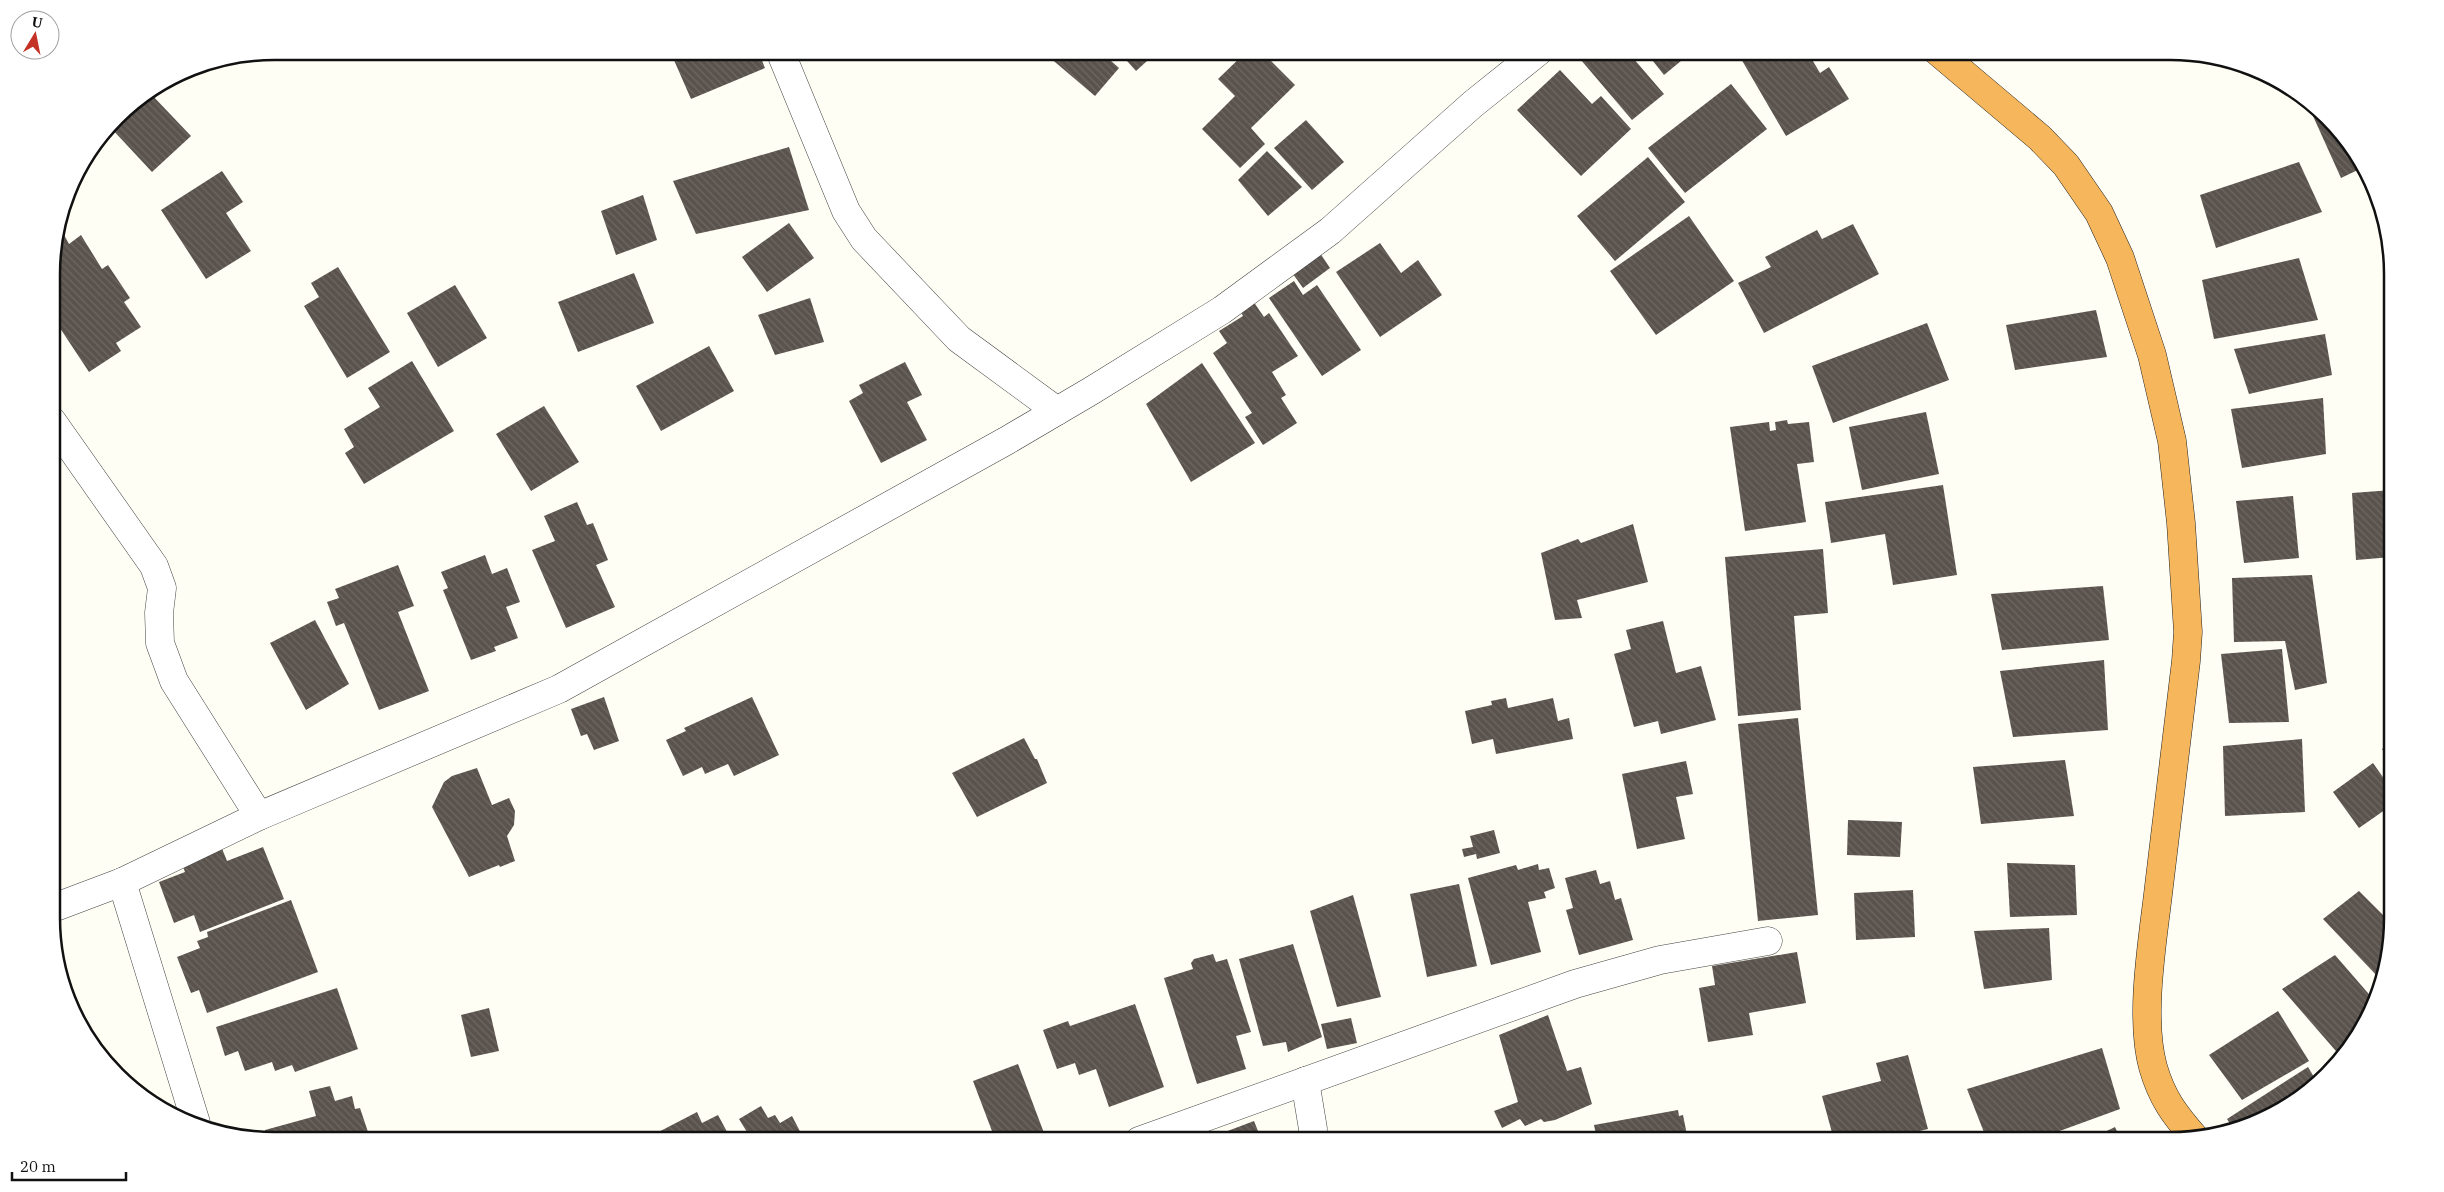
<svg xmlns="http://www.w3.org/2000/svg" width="2444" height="1192" font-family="'IBM Plex Serif',serif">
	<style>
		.building { fill: url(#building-back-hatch) }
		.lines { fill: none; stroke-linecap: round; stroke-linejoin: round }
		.street-casing { stroke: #444; stroke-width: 29 }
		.highway-casing { stroke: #222; stroke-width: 29 }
		.street { stroke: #fff; stroke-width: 28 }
		.highway { stroke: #f6b65c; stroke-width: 28 }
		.rim { fill: none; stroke: #111; stroke-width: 2.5 }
	</style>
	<defs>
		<pattern id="building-back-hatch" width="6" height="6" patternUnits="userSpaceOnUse" patternTransform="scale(1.25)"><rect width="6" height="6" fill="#5a534d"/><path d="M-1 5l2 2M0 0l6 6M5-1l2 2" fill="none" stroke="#6d6762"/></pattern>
	</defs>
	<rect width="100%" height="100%" fill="#fffef4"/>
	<g class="building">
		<path d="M 670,51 L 758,51 L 765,68 L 691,99 Z"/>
		<path d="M 1042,51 L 1100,51 L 1119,68 L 1095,96 Z"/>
		<path d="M 1118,51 L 1158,51 L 1136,71 Z"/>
		<path d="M 1247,51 L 1261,51 L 1295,85 L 1251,128 L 1265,144 L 1240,168 L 1202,129 L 1235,96 L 1218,79 Z"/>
		<path d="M 1577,51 L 1627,51 L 1664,94 L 1632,120 L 1575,53 Z"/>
		<path d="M 1645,51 L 1693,51 L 1664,75 Z"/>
		<path d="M 1749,51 L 1807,51 L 1820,73 L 1829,67 L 1849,99 L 1786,136 L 1740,57 Z"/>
		<path d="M 1560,70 L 1592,104 L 1601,96 L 1631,129 L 1581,176 L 1517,110 Z"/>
		<path d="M 1731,84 L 1767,129 L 1685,193 L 1648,148 Z"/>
		<path d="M 150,93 L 191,136 L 152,172 L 111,128 L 127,107 Z"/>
		<path d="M 2322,112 L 2355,150 L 2362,168 L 2341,178 L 2313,116 Z"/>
		<path d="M 1306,120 L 1344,162 L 1312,190 L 1274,148 Z"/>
		<path d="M 789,147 L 809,210 L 696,234 L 673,181 Z"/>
		<path d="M 1267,151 L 1302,187 L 1268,216 L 1238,180 Z"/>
		<path d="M 1648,157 L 1685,202 L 1615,261 L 1577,216 Z"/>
		<path d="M 2299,162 L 2322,212 L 2216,248 L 2200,195 Z"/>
		<path d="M 222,171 L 243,202 L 226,213 L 251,251 L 206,279 L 161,210 Z"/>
		<path d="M 643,195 L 657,240 L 616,255 L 601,211 Z"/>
		<path d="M 1689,216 L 1734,281 L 1656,335 L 1610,271 Z"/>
		<path d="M 789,223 L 814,258 L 767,292 L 742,257 Z"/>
		<path d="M 1853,224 L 1879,274 L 1764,333 L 1738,283 L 1771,267 L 1765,257 L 1817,230 L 1822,239 Z"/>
		<path d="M 62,231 L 69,244 L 81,235 L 102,269 L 108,265 L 130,298 L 124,302 L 141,327 L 116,343 L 121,351 L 89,372 L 52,316 L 52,260 L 59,233 Z"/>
		<path d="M 1380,243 L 1401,273 L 1418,260 L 1442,295 L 1380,337 L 1336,272 Z"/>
		<path d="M 1316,247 L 1330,268 L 1303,288 L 1288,267 Z"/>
		<path d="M 2299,258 L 2318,320 L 2214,339 L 2202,280 Z"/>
		<path d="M 338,267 L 390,352 L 347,378 L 304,306 L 319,297 L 311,283 Z"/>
		<path d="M 634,273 L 654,323 L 578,352 L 558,302 Z"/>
		<path d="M 1294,281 L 1303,295 L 1317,285 L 1361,350 L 1322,376 L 1269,298 Z"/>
		<path d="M 455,285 L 487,338 L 438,367 L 407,313 Z"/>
		<path d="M 810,298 L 824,342 L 775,355 L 758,315 Z"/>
		<path d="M 1253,301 L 1264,317 L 1269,313 L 1298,356 L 1272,372 L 1286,395 L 1281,398 L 1297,423 L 1263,445 L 1245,417 L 1252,413 L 1213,353 L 1227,343 L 1219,331 L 1243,316 L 1240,310 Z"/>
		<path d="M 2096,310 L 2107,357 L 2015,370 L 2006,325 Z"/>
		<path d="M 1927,323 L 1949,380 L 1833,423 L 1812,366 Z"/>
		<path d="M 2325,334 L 2332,375 L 2249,394 L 2234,349 Z"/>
		<path d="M 709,346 L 734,391 L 661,431 L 636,386 Z"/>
		<path d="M 412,361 L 454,431 L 364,484 L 345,453 L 354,447 L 344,429 L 380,407 L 368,388 Z"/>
		<path d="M 905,362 L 922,395 L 907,402 L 927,440 L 881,463 L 849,401 L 863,393 L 859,385 Z"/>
		<path d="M 1202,363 L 1255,443 L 1191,482 L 1146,404 Z"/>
		<path d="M 2323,398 L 2326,454 L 2242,468 L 2231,409 Z"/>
		<path d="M 544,406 L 579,462 L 531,491 L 496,434 Z"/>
		<path d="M 1926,412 L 1939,474 L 1862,490 L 1849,427 Z"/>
		<path d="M 1787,420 L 1788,424 L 1809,422 L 1814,462 L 1797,464 L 1806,522 L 1745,531 L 1730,427 L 1769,422 L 1770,431 L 1776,430 L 1775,422 Z"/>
		<path d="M 1943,485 L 1957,575 L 1893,585 L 1885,534 L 1831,543 L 1825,502 Z"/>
		<path d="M 2392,490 L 2392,557 L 2356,560 L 2352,493 Z"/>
		<path d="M 2293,496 L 2299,558 L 2244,563 L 2236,501 Z"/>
		<path d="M 577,502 L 587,525 L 593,523 L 608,560 L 596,565 L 615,607 L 566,628 L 532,550 L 555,541 L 544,516 Z"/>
		<path d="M 1633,524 L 1648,582 L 1577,600 L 1582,618 L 1555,620 L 1541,553 L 1578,539 L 1581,543 Z"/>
		<path d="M 1823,549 L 1828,613 L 1794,616 L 1801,710 L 1738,716 L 1725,557 Z"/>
		<path d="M 485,555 L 492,574 L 507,568 L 520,602 L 506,607 L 518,638 L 494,647 L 496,651 L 471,660 L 443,590 L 448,588 L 441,572 Z"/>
		<path d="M 398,565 L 414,606 L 398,612 L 429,691 L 379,710 L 344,623 L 336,626 L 327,602 L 339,598 L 335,589 Z"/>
		<path d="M 2312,575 L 2327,683 L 2295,690 L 2285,641 L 2234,642 L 2232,578 Z"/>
		<path d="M 2103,586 L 2109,640 L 2002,650 L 1991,594 Z"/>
		<path d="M 315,620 L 349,684 L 306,710 L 270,643 Z"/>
		<path d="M 1663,621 L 1676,673 L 1701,666 L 1716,720 L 1661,734 L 1658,721 L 1634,727 L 1614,654 L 1631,649 L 1626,630 Z"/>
		<path d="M 2282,649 L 2289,722 L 2229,723 L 2221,654 Z"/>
		<path d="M 2104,660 L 2108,730 L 2013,737 L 2000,671 Z"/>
		<path d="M 604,697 L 619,741 L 594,750 L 587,734 L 581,736 L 571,709 Z"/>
		<path d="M 752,697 L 779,755 L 734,776 L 728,764 L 705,774 L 702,767 L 683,776 L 666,740 L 686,731 L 684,728 Z"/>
		<path d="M 1506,698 L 1508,708 L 1553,698 L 1558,721 L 1569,718 L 1573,739 L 1496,754 L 1493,739 L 1472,744 L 1465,711 L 1492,705 L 1491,701 Z"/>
		<path d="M 1798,718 L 1818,915 L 1758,921 L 1738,724 Z"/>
		<path d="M 1024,738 L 1035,759 L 1037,759 L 1047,783 L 977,817 L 952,773 Z"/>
		<path d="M 2302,739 L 2305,812 L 2225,816 L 2223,746 Z"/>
		<path d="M 2392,743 L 2392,765 L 2382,749 Z"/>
		<path d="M 2065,760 L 2074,816 L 1981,824 L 1973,767 Z"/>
		<path d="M 1686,761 L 1693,794 L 1676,797 L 1685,839 L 1637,849 L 1622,774 Z"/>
		<path d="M 2373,763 L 2392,790 L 2392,805 L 2359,828 L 2333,792 Z"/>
		<path d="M 477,768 L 492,805 L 509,798 L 515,811 L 514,825 L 507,836 L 515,861 L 500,867 L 499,865 L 469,877 L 432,807 L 444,782 L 452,776 Z"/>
		<path d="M 1848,820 L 1902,822 L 1900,857 L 1847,855 Z"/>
		<path d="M 1494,830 L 1500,853 L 1477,859 L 1476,854 L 1464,857 L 1462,849 L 1473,847 L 1470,836 Z"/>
		<path d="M 221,846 L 227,861 L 263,847 L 284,899 L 200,932 L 194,915 L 174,923 L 159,882 L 185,872 L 181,861 Z"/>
		<path d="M 2007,863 L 2075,865 L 2077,915 L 2010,917 Z"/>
		<path d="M 1538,864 L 1539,870 L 1549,868 L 1555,888 L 1544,892 L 1546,898 L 1528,902 L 1541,952 L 1491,965 L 1468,878 L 1516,865 L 1518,870 Z"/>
		<path d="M 2393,865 L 2393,882 L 2384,871 Z"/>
		<path d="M 1596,870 L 1600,884 L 1610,881 L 1615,900 L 1621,898 L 1633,940 L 1579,955 L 1566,910 L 1573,908 L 1565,878 Z"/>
		<path d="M 1459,884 L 1477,966 L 1427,977 L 1410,894 Z"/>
		<path d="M 1913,890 L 1915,937 L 1856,940 L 1854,893 Z"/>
		<path d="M 2359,891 L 2391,923 L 2379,978 L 2323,919 Z"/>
		<path d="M 1353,895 L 1381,997 L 1337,1007 L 1310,911 Z"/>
		<path d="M 291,900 L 318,972 L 207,1013 L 199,990 L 191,993 L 177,957 L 200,948 L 197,941 L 208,937 L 207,932 Z"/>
		<path d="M 2049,928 L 2052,980 L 1984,989 L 1974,931 Z"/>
		<path d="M 1293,944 L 1322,1037 L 1288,1052 L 1286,1042 L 1263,1046 L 1239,959 Z"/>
		<path d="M 1797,952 L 1806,1003 L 1749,1013 L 1753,1035 L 1708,1042 L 1699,988 L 1715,985 L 1712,966 Z"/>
		<path d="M 1213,954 L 1216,962 L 1227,959 L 1251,1032 L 1236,1036 L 1246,1069 L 1197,1084 L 1164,978 L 1193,969 L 1191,963 L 1194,959 Z"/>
		<path d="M 2335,955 L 2374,1000 L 2370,1016 L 2342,1058 L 2282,989 Z"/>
		<path d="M 337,988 L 358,1049 L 295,1072 L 292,1065 L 275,1071 L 272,1062 L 245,1071 L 238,1051 L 225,1056 L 216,1027 Z"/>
		<path d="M 1135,1004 L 1164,1087 L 1109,1107 L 1096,1069 L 1079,1075 L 1075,1063 L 1057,1069 L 1043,1030 L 1068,1021 L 1070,1026 Z"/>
		<path d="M 489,1008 L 499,1051 L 471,1057 L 461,1015 Z"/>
		<path d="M 2278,1011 L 2309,1061 L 2242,1100 L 2209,1055 Z"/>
		<path d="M 1548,1015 L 1567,1071 L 1581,1067 L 1592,1104 L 1555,1120 L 1544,1122 L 1541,1119 L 1525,1126 L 1520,1119 L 1502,1128 L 1494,1111 L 1518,1102 L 1499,1035 Z"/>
		<path d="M 1351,1018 L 1357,1043 L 1327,1049 L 1321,1024 Z"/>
		<path d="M 2102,1048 L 2120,1109 L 2035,1140 L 1987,1140 L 1967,1089 Z"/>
		<path d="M 1908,1055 L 1928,1129 L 1882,1140 L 1876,1140 L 1874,1133 L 1834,1140 L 1822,1096 L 1881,1081 L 1876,1063 Z"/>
		<path d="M 1018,1064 L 1044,1133 L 1023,1141 L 1015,1141 L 1012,1133 L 995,1139 L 973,1081 Z"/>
		<path d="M 2308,1067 L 2317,1082 L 2294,1103 L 2242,1129 L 2234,1130 L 2227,1119 Z"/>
		<path d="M 330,1086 L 335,1101 L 352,1096 L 355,1109 L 360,1108 L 371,1141 L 267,1139 L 265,1130 L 316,1116 L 309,1091 Z"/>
		<path d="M 761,1106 L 768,1118 L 775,1115 L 780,1123 L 792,1116 L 805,1141 L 743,1141 L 750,1137 L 739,1119 Z"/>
		<path d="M 1678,1110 L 1679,1116 L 1683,1115 L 1688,1140 L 1597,1140 L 1594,1125 Z"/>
		<path d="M 697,1112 L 702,1123 L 718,1115 L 732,1141 L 648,1141 L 647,1138 Z"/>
		<path d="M 1254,1121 L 1262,1141 L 1219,1141 L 1217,1135 Z"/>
		<path d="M 2115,1127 L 2121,1140 L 2088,1140 Z"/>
	</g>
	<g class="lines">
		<defs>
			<g id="street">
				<path d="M 780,51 L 846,211 L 864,239 L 959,339 L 1057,411"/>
				<path d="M 52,421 L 154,566 L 162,588 L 159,613 L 160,643 L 174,681 L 259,816"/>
				<path d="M 122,882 L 196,1123"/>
				<path d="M 53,908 L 122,882 L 259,816 L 559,689 L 1006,441 L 1091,391 L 1222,310 L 1278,269 L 1330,231 L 1473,104 L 1539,51"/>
				<path d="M 1305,1081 L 1313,1129 L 1312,1140"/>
				<path d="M 1139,1141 L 1575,984 L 1660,960 L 1768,941"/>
			</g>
			<path id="highway" d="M 1937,51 L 2040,138 L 2066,165 L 2099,213 L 2120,258 L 2152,355 L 2172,441 L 2181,523 L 2188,632 L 2186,661 C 2177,736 2168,811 2159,886 C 2153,939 2139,1016 2153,1067 C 2162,1098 2174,1114 2195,1138"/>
		</defs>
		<use href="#street" class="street-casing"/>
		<use href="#highway" class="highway-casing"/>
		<use href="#street" class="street"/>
		<use href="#highway" class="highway"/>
	</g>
	<path d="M0 0H2444V1192H0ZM274 60H2170A214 214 0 0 1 2384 274V918A214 214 0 0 1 2170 1132H274A214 214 0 0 1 60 918V274A214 214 0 0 1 274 60Z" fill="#fff" fill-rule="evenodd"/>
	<path class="rim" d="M274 60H2170A214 214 0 0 1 2384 274V918A214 214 0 0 1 2170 1132H274A214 214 0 0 1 60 918V274A214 214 0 0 1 274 60Z"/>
	<g transform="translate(35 35) rotate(10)"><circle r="24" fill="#ffffff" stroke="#a0a0a0"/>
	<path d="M0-4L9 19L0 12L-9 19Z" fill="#c43225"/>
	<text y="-8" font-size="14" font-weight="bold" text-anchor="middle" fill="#111111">U</text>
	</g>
	<path d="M12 1172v8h114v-8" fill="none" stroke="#111111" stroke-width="2.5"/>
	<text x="20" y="1172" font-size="15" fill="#111111" stroke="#ffffff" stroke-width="4" paint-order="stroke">20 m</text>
</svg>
